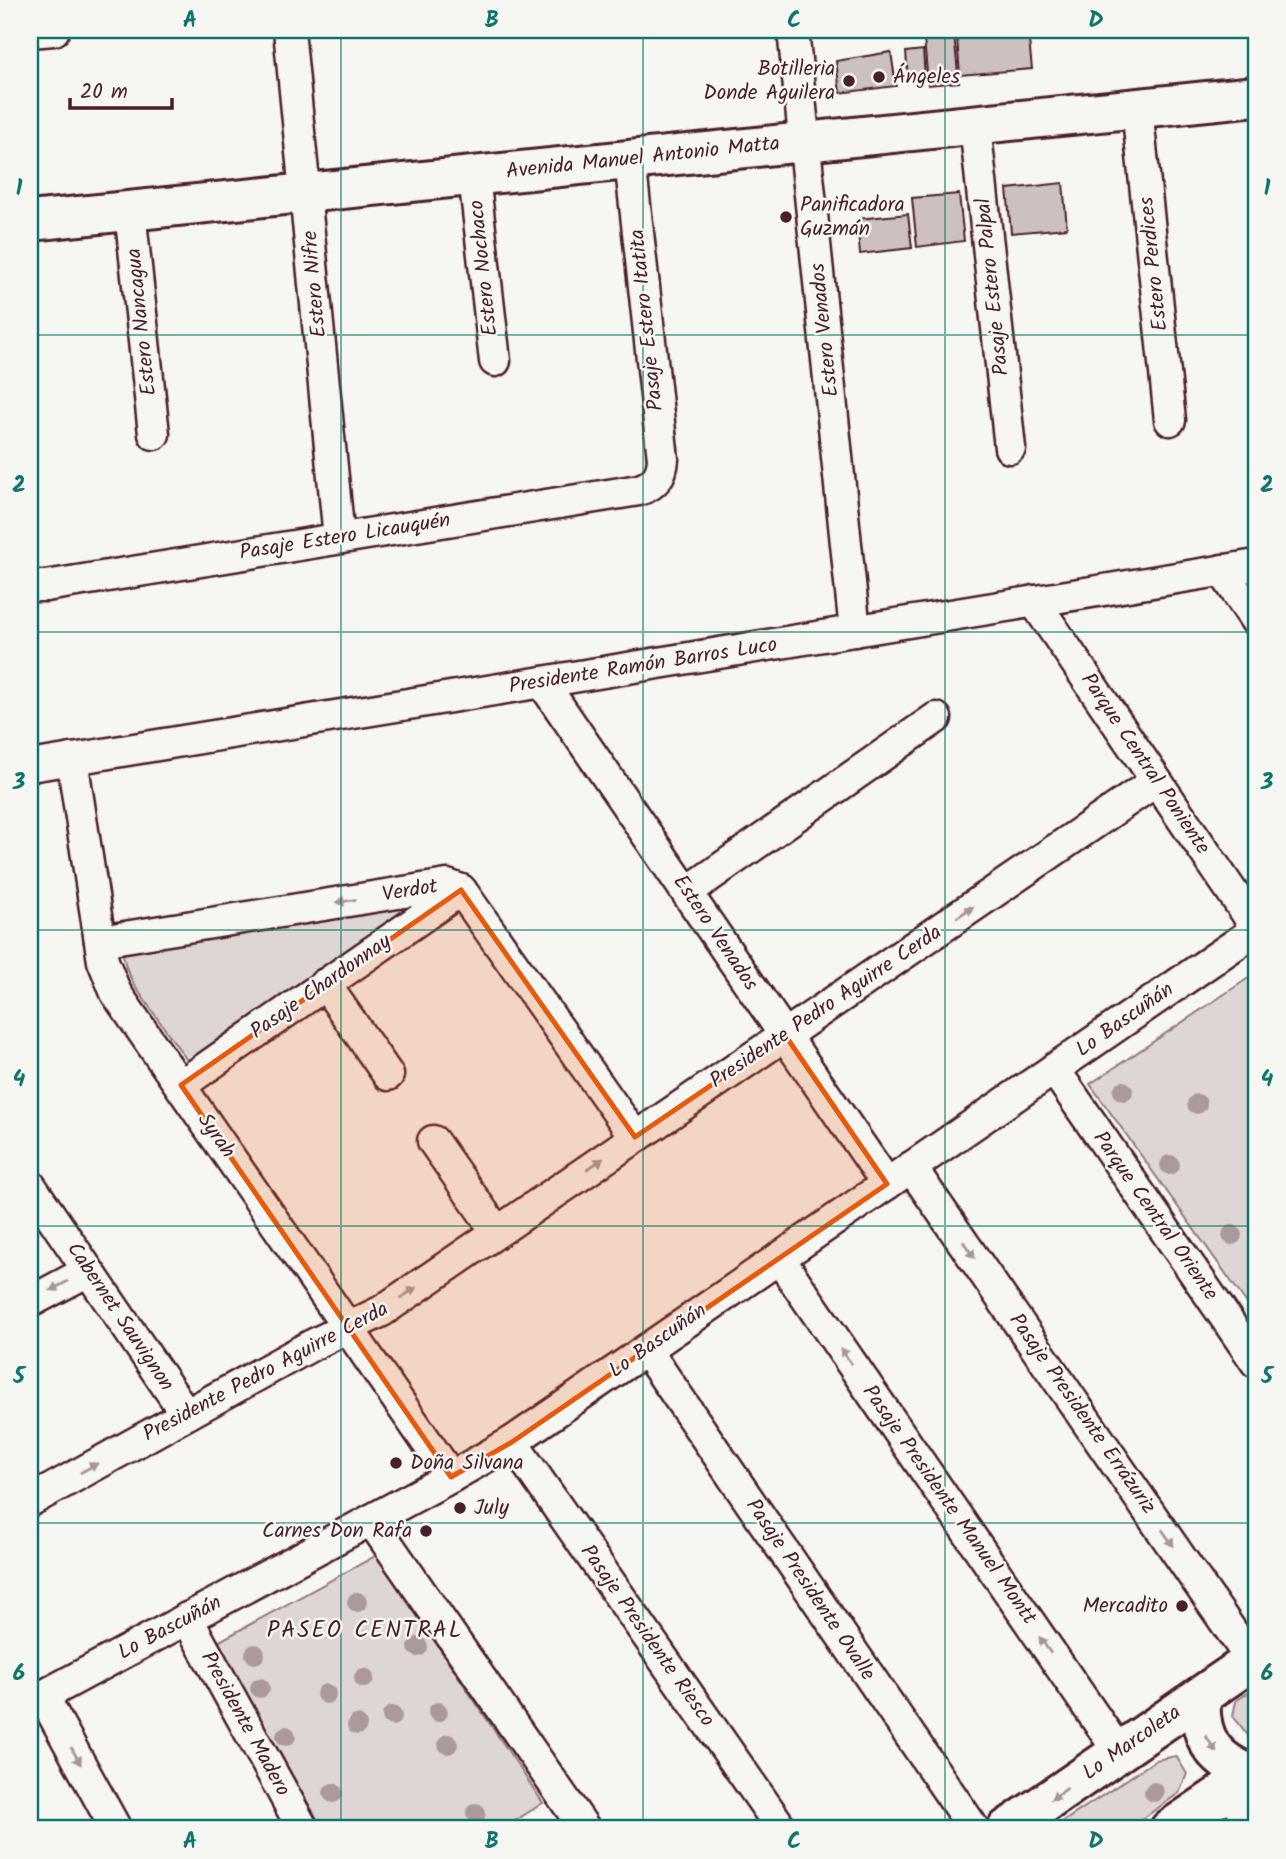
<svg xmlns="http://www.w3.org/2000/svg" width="1286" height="1859" font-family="Kalam,sans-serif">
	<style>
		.green { fill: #ddd6d5; stroke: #947a80; stroke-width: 2 }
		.building { fill: #ccc1c0; stroke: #4a1f2b; stroke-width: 2 }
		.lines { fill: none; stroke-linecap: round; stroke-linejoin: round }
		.street-casing { stroke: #4a1f2b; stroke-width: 35 }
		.secondary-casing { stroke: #4a1f2b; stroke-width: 44 }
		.street { stroke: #f6f6f2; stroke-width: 30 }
		.secondary { stroke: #f6f6f2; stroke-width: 38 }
		.tree { fill: #ac999c }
		.oneway { fill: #a99598 }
		.marked { fill: #e8590c; fill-opacity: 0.2; stroke: #e8590c; stroke-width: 5; stroke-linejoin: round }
		.grid { fill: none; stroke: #0f766e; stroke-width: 2; stroke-opacity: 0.55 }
		.poi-dot { fill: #4a1f2b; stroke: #f6f6f2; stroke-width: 2.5 }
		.labels { text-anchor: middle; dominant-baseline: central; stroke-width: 5; stroke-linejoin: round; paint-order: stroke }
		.poi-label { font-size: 21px; fill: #4a1f2b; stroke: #f6f6f2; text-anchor: start }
		.street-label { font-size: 21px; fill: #4a1f2b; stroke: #f6f6f2 }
		.neighbourhood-label { font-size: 23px; letter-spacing: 2px; fill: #4a1f2b; stroke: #f6f6f2 }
		.neatline { fill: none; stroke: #0f766e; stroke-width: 2.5 }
		.grid-label { font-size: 23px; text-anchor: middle; font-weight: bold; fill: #0f766e }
	</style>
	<rect width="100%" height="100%" fill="#f6f6f2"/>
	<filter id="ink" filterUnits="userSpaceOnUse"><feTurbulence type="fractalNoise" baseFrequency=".0143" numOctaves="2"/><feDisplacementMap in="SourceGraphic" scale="14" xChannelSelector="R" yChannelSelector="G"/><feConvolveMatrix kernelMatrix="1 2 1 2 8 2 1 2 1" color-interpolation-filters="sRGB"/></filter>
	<g filter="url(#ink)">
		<g class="green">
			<path d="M 429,898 L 191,1066 L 134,985 L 126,967 L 121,946 Z"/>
			<path d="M 1256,973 L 1256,1316 L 1090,1084 Z"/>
			<path d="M 377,1555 L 543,1803 L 502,1829 L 323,1829 L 216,1643 Z"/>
			<path d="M 1256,1687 L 1256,1742 L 1254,1743 L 1233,1716 L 1236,1701 Z"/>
			<path d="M 1176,1756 L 1187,1774 L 1179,1793 L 1128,1829 L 1052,1829 L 1156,1760 Z"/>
		</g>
		<g class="building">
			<path d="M 1028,31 L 1032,69 L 960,75 L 957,38 Z"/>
			<path d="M 954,35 L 959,82 L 928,85 L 924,38 Z"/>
			<path d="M 923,50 L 925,77 L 908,79 L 906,52 Z"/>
			<path d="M 891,52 L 896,86 L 840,93 L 836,61 Z"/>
			<path d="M 1063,183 L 1067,228 L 1011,233 L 1007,189 Z"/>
			<path d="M 959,194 L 964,241 L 917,247 L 912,198 Z"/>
			<path d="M 908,214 L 912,248 L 860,254 L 857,219 Z"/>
		</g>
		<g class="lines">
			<defs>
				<g id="street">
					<path d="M 289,30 L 339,538"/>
					<path d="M 793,30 L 855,631"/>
					<path d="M 30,32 L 54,30"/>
					<path d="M 1137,108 L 1170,420"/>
					<path d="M 975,125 L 1010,448"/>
					<path d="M 474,176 L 495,361"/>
					<path d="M 130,211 L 154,434"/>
					<path d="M 1222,570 L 1256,621"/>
					<path d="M 30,584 L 37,586 L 46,586 L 639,490 C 654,485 662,476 663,459 L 630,160"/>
					<path d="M 1034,601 L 1256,927"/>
					<path d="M 542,682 L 887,1184"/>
					<path d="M 72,759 L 103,961 L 116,993 L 451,1477"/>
					<path d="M 30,766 L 1256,565"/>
					<path d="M 687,892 L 936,718"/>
					<path d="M 100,941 L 447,885 L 461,890 L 635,1137"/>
					<path d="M 325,984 L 388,1075"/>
					<path d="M 1054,1069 L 1256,1362"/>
					<path d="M 181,1085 L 461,890"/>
					<path d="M 433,1141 L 497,1232"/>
					<path d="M 911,1167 L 1252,1661"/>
					<path d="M 30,1185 L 186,1414"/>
					<path d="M 779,1258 L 1119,1752"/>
					<path d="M 30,1302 L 88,1271"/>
					<path d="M 646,1350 L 974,1829"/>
					<path d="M 512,1442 L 782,1829"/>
					<path d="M 30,1501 L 312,1345 L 382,1311 L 1156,781"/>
					<path d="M 371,1520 L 585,1829"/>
					<path d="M 187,1618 L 303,1829"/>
					<path d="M 43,1696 L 116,1829"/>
					<path d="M 30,1703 L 451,1477 L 512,1442 L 1256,930"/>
					<path d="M 1229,1789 L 1256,1829"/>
				</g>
				<g id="secondary">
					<path d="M 30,221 L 1256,96"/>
					<path d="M 1201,1696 C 1198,1736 1212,1760 1251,1774"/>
					<path d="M 1007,1829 L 1256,1658"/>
					<path d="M 1170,1829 L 1256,1771"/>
				</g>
			</defs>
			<use href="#street" class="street-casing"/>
			<use href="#secondary" class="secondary-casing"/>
			<use href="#street" class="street"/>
			<use href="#secondary" class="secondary"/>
		</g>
		<g class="tree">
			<circle cx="1123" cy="1091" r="10"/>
			<circle cx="1197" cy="1104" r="10"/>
			<circle cx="1170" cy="1165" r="10"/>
			<circle cx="1232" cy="1235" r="10"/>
			<circle cx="357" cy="1602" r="10"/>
			<circle cx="418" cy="1647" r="10"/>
			<circle cx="255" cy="1654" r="10"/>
			<circle cx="364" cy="1678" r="10"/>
			<circle cx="260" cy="1688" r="10"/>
			<circle cx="326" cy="1694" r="10"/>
			<circle cx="438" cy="1712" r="10"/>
			<circle cx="392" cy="1716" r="10"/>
			<circle cx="357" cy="1725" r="10"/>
			<circle cx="286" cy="1736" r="10"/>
			<circle cx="448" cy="1744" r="10"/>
			<circle cx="1154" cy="1792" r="10"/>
			<circle cx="333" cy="1793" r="10"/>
			<circle cx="476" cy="1813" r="10"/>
		</g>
		<defs><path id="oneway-solid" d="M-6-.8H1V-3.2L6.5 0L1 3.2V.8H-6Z" transform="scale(1.75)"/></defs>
		<g class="oneway">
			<use href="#oneway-solid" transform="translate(346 901) rotate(171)"/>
			<use href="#oneway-solid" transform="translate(965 912) rotate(-34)"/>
			<use href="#oneway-solid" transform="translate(595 1164) rotate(-34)"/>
			<use href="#oneway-solid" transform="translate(969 1250) rotate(55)"/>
			<use href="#oneway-solid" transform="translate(59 1286) rotate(152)"/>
			<use href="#oneway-solid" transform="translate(408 1293) rotate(-35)"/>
			<use href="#oneway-solid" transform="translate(846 1356) rotate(-125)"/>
			<use href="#oneway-solid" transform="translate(89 1468) rotate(-29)"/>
			<use href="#oneway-solid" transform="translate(1168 1538) rotate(55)"/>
			<use href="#oneway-solid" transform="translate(1045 1645) rotate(-125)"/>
			<use href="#oneway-solid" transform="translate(1211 1744) rotate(57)"/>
			<use href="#oneway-solid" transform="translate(76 1756) rotate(61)"/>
			<use href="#oneway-solid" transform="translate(1059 1794) rotate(145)"/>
		</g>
	</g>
	<path class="marked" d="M 461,890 L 635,1137 L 785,1035 L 887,1184 L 512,1442 L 451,1477 L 181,1085 Z"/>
	<path class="grid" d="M 341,30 L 341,1829M 643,30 L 643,1829M 945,30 L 945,1829M 30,335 L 1256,335M 30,632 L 1256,632M 30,930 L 1256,930M 30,1226 L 1256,1226M 30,1523 L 1256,1523"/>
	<g class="poi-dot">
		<circle cx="879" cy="77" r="7"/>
		<circle cx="849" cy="81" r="7"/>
		<circle cx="786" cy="217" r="7"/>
		<circle cx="396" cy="1463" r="7"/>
		<circle cx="460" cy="1508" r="7"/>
		<circle cx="426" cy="1531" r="7"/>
		<circle cx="1182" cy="1606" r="7"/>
	</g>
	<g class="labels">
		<g class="poi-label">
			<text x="835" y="69" text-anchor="end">Botilleria<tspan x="835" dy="24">Donde Aguilera</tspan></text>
			<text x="893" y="77">Ángeles</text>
			<text x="800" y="205">Panificadora<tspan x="800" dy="24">Guzmán</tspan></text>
			<text x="410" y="1463">Doña Silvana</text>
			<text x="474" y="1508">July</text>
			<text x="412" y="1531" text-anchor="end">Carnes Don Rafa</text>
			<text x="1168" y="1606" text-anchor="end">Mercadito</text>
		</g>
		<g class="street-label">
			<text transform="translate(643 158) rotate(-6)">Avenida Manuel Antonio Matta</text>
			<text transform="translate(1154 264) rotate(-96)">Estero Perdices</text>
			<text transform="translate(484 268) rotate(-96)">Estero Nochaco</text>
			<text transform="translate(315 284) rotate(-95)">Estero Nifre</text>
			<text transform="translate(993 287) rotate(-96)">Pasaje Estero Palpal</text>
			<text transform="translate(647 320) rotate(-96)">Pasaje Estero Itatita</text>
			<text transform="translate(142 322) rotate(-96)">Estero Nancagua</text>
			<text transform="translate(825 330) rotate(-96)">Estero Venados</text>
			<text transform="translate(345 537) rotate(-9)">Pasaje Estero Licauquén</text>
			<text transform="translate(643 666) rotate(-9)">Presidente Ramón Barros Luco</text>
			<text transform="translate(1145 764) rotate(56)">Parque Central Poniente</text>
			<text transform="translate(410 891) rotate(-9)">Verdot</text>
			<text transform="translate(715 933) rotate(56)">Estero Venados</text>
			<text transform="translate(321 987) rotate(-35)">Pasaje Chardonnay</text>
			<text transform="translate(826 1007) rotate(-34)">Presidente Pedro Aguirre Cerda</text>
			<text transform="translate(1125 1020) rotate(-35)">Lo Bascuñán</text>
			<text transform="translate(216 1136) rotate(55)">Syrah</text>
			<text transform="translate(1155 1216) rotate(55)">Parque Central Oriente</text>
			<text transform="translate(120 1317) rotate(56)">Cabernet Sauvignon</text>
			<text transform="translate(658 1341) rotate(-35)">Lo Bascuñán</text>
			<text transform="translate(266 1372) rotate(-28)">Presidente Pedro Aguirre Cerda</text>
			<text transform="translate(1082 1414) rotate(55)">Pasaje Presidente Errázuriz</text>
			<text transform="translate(949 1505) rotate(55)">Pasaje Presidente Manuel Montt</text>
			<text transform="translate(810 1590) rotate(56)">Pasaje Presidente Ovalle</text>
			<text transform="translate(170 1628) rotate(-28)">Lo Bascuñán</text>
			<text transform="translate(647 1636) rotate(55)">Pasaje Presidente Riesco</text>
			<text transform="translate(245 1724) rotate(61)">Presidente Madero</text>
			<text transform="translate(1132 1743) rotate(-35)">Lo Marcoleta</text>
		</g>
		<g class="neighbourhood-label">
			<text x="365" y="1631">PASEO CENTRAL</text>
		</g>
	</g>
	<rect width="1286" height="1859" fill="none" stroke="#f6f6f2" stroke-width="77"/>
	<path d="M70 98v10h102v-10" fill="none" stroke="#4a1f2b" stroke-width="3.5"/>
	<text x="80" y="98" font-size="21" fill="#4a1f2b" stroke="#f6f6f2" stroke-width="5" paint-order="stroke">20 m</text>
	<rect x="38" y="38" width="1210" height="1782" class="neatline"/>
	<g class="grid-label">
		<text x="190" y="27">A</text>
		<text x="492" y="27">B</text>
		<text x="794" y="27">C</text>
		<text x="1096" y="27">D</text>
		<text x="19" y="195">1</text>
		<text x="1267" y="195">1</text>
		<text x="19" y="492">2</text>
		<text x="1267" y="492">2</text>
		<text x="19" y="789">3</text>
		<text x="1267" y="789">3</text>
		<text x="19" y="1086">4</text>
		<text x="1267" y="1086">4</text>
		<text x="19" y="1383">5</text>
		<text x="1267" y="1383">5</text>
		<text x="19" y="1680">6</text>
		<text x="1267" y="1680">6</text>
		<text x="190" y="1848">A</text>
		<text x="492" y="1848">B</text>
		<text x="794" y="1848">C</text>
		<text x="1096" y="1848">D</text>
	</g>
</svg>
